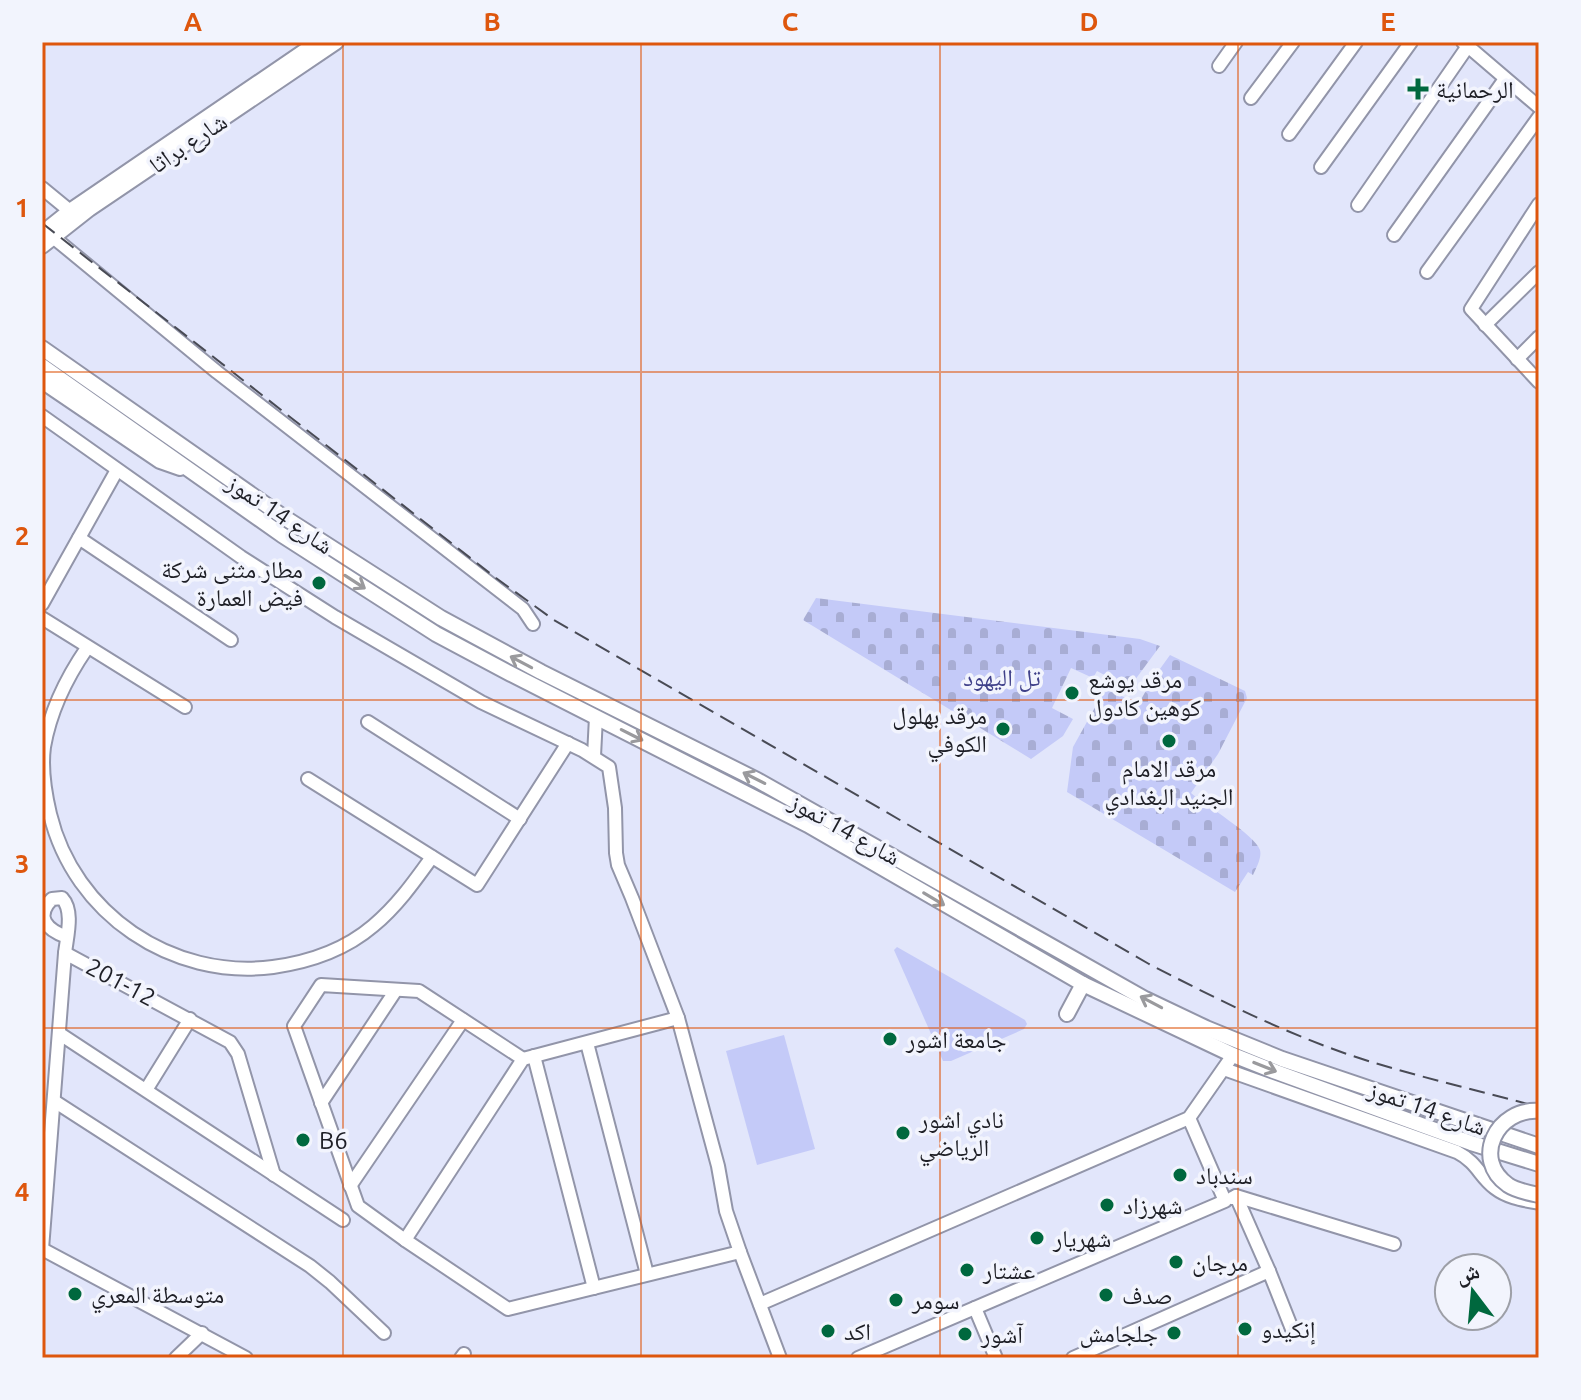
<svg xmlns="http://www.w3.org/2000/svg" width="1581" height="1400" font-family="Ubuntu,'Noto Naskh Arabic',sans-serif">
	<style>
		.grass { fill: #c4caf8 }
		.cemetery { fill: url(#cemetery-stones) }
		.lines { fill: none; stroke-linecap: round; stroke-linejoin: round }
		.minor-casing { stroke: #9295a9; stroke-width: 16 }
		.major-casing { stroke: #9295a9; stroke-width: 18 }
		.minor { stroke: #fff; stroke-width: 12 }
		.major { stroke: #fff; stroke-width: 14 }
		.rail { stroke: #494b55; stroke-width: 2; stroke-dasharray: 16 8; stroke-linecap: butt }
		.major-bridge-casing { stroke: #9295a9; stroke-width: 18; stroke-linecap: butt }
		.major-bridge { stroke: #fff; stroke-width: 14 }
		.oneway { stroke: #9a9a9d }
		.grid { fill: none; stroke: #de560d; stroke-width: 2; stroke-opacity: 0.55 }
		.poi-dot { fill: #00683e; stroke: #f2f4fd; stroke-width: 3 }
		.labels { text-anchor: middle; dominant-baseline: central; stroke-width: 7; stroke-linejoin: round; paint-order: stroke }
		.poi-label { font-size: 24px; fill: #1e1f26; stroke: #f2f4fd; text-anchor: start }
		.street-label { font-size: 24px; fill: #1e1f26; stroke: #f2f4fd }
		.park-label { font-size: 24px; fill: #40418a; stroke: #f2f4fd }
		.neatline { fill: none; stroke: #de560d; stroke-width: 3 }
		.grid-label { font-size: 26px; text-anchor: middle; font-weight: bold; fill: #de560d }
	</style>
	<defs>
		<pattern id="cemetery-stones" width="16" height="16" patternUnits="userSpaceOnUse" patternTransform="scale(2)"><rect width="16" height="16" fill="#c4caf8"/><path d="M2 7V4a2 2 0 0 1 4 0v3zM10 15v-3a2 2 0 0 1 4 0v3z" fill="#a8add4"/></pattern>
	</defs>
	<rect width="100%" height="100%" fill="#e2e6fb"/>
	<g class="grass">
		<path d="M 897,947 L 1025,1020 L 1027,1024 L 1024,1029 L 951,1061 L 943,1061 L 894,950 Z"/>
		<path d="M 784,1035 L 815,1149 L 757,1165 L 726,1051 Z"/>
	</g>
	<g class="cemetery">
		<path d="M 816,598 L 1140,639 L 1160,646 L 1129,688 L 1097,671 L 1093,678 L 1071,668 L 1052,708 L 1073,719 L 1063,736 L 1031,759 L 803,620 Z"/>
		<path d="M 1170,655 L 1245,691 L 1247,698 L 1218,754 L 1191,793 C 1205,805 1255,835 1260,850 C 1262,858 1256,868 1253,875 L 1248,872 L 1235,892 L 1067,792 L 1073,747 L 1103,693 L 1109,691 L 1139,703 L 1152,680 Z"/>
	</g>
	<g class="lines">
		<defs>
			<g id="minor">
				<path d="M 1463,42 L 1539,107"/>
				<path d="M 1219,66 L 1236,42"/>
				<path d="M 1251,98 L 1293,42"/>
				<path d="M 1289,134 L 1356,42"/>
				<path d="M 1321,167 L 1411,42"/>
				<path d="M 42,188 L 70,211"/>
				<path d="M 1539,204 L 1471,309 L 1539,382"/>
				<path d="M 1358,205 L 1468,46"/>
				<path d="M 1394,235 L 1505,79"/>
				<path d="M 53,237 L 217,372 L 523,609 L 533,624"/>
				<path d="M 1427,272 L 1539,117"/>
				<path d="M 1485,325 L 1539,272"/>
				<path d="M 1517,359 L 1539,337"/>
				<path d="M 42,416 L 241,557 L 335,617 L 481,702 L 582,750 L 609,767 L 615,808 L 616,853 L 618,865 L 632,898 L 678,1018 L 718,1166 L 726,1211 L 740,1252 L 780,1358"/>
				<path d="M 79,538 L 231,640"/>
				<path d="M 42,604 L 117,470"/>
				<path d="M 42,618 L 185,707"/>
				<path d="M 87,648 C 67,677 50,712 44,747 C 41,769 45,793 50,814 C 74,914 172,980 273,967 C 309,962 346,949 373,926 C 397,906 414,882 432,857"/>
				<path d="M 368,722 L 520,819"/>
				<path d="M 594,756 L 596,717"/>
				<path d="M 308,779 L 477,885 L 568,743"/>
				<path d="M 65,953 C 67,936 74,911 62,898 L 52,899 C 34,917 47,930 67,937"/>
				<path d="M 60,1034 L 343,1220"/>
				<path d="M 587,1043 L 647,1274"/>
				<path d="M 534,1056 L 594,1288"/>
				<path d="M 523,1059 L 419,991 L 321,985 L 294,1026 L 358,1206 L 405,1240 L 508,1309 L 740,1252"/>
				<path d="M 1224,1069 L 1457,1152 C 1478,1163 1479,1176 1495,1188 C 1508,1198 1524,1200 1539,1203"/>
				<path d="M 146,1090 L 190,1019"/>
				<path d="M 54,1101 L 310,1266 L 330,1282 L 384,1333"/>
				<path d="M 321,1103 L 396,990"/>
				<path d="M 350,1186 L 463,1020"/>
				<path d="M 1236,1196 L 1394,1244"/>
				<path d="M 1232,1198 L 1236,1196 L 1269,1271"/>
				<path d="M 405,1240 L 523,1059 L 678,1018"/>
				<path d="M 42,1249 L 65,953 L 230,1042 L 238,1054 L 274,1175"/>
				<path d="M 42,1249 L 246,1358"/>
				<path d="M 760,1304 L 1189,1118 L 1233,1055"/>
				<path d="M 975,1308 L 996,1358"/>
				<path d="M 176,1358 L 202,1333"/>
				<path d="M 461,1358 L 464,1354"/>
				<path d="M 858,1358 L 1225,1201 L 1189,1118"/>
				<path d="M 1073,1358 L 1269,1271 L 1292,1329"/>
			</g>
			<g id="major">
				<path d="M 45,231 L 70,211 L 318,42"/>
				<path d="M 42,246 L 89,209 L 336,42"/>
				<path d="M 42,348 L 282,516 L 441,618 L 541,672 L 757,780 L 1145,999 L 1206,1028 L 1282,1059 L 1539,1146"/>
				<path d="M 42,366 L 282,535 L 436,634 L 511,674 L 808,825 L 1083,984 L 1233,1055 L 1276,1072 L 1471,1143 L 1539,1164"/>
				<path d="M 42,381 L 160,461 L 180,468"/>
				<path d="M 1067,1014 L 1083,984"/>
			</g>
		</defs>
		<use href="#minor" class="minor-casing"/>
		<use href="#major" class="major-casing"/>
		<use href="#minor" class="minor"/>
		<use href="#major" class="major"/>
		<path class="rail" d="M 42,223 L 496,578 L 554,620 L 1149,964 C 1213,997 1276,1029 1344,1053 C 1408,1075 1474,1089 1539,1107"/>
		<defs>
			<path id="major-bridge" d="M 1539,1111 C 1497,1108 1471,1159 1508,1185 C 1517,1191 1529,1193 1539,1195"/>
		</defs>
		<use href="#major-bridge" class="major-bridge-casing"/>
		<use href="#major-bridge" class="major-bridge"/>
	</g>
	<defs><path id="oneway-shaft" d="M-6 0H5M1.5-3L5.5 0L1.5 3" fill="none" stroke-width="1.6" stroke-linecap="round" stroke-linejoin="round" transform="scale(2)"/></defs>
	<g class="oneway">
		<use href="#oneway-shaft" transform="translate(355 582) rotate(33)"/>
		<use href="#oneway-shaft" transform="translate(521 662) rotate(-152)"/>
		<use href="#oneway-shaft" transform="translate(632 735) rotate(27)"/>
		<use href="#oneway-shaft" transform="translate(754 778) rotate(-153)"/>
		<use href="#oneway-shaft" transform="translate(934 899) rotate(31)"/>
		<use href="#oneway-shaft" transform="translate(1151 1002) rotate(-152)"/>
		<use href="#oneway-shaft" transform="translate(1265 1067) rotate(22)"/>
	</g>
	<path class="grid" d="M 343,42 L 343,1358M 641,42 L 641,1358M 940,42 L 940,1358M 1238,42 L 1238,1358M 42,372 L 1539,372M 42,700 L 1539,700M 42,1028 L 1539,1028"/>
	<g class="poi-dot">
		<path d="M1414 77h8v8h8v8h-8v8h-8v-8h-8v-8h8z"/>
		<circle cx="319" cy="583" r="8"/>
		<circle cx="1072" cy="693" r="8"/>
		<circle cx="1003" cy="729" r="8"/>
		<circle cx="1169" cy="741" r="8"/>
		<circle cx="890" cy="1039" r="8"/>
		<circle cx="903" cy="1133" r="8"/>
		<circle cx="303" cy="1140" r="8"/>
		<circle cx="1180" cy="1175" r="8"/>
		<circle cx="1107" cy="1205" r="8"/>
		<circle cx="1037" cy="1238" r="8"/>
		<circle cx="1176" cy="1262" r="8"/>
		<circle cx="967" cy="1270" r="8"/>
		<circle cx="75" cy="1294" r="8"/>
		<circle cx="1106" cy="1295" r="8"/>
		<circle cx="896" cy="1300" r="8"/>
		<circle cx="1245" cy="1329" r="8"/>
		<circle cx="828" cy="1331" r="8"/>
		<circle cx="1174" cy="1333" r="8"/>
		<circle cx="965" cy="1334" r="8"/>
	</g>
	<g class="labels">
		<g class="poi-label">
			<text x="1436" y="89">الرحمانية</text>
			<text x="303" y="569" text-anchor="end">مطار مثنى شركة<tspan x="303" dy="28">فيض العمارة</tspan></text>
			<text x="1088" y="679">مرقد يوشع<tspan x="1088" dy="28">كوهين كادول</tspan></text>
			<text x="987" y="715" text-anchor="end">مرقد بهلول<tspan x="987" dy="28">الكوفي</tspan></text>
			<text x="1169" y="768" text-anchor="middle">مرقد الامام<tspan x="1169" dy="28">الجنيد البغدادي</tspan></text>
			<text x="906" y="1039">جامعة اشور</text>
			<text x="919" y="1119">نادي اشور<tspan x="919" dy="28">الرياضي</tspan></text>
			<text x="319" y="1140">B6</text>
			<text x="1196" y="1175">سندباد</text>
			<text x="1123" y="1205">شهرزاد</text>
			<text x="1053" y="1238">شهريار</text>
			<text x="1192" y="1262">مرجان</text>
			<text x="983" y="1270">عشتار</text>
			<text x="91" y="1294">متوسطة المعري</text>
			<text x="1122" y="1295">صدف</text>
			<text x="912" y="1300">سومر</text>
			<text x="1261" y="1329">إنكيدو</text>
			<text x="844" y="1331">اكد</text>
			<text x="1158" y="1333" text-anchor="end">جلجامش</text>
			<text x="981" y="1334">آشور</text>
		</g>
		<g class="street-label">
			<text transform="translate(188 143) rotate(-34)">شارع براثا</text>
			<text transform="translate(280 514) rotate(34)">شارع 14 تموز</text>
			<text transform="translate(845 829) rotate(29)">شارع 14 تموز</text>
			<text transform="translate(121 982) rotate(28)">201-12</text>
			<text transform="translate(1427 1108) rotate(19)">شارع 14 تموز</text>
		</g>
		<g class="park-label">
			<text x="1002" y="677">تل اليهود</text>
		</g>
	</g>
	<rect width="1581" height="1400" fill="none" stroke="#f2f4fd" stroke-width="88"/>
	<g transform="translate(1473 1292) rotate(344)"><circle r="38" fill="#f2f4fd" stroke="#9d9fa7" stroke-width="2"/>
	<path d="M0-6L14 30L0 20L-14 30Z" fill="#00683e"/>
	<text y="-12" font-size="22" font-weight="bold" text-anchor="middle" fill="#1e1f26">ش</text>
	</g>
	<rect x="44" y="44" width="1493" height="1312" class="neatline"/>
	<g class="grid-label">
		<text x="193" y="31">A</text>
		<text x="492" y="31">B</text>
		<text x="790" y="31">C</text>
		<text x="1089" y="31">D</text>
		<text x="1388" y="31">E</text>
		<text x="22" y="217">1</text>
		<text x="22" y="545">2</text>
		<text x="22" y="873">3</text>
		<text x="22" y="1201">4</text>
	</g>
</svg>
